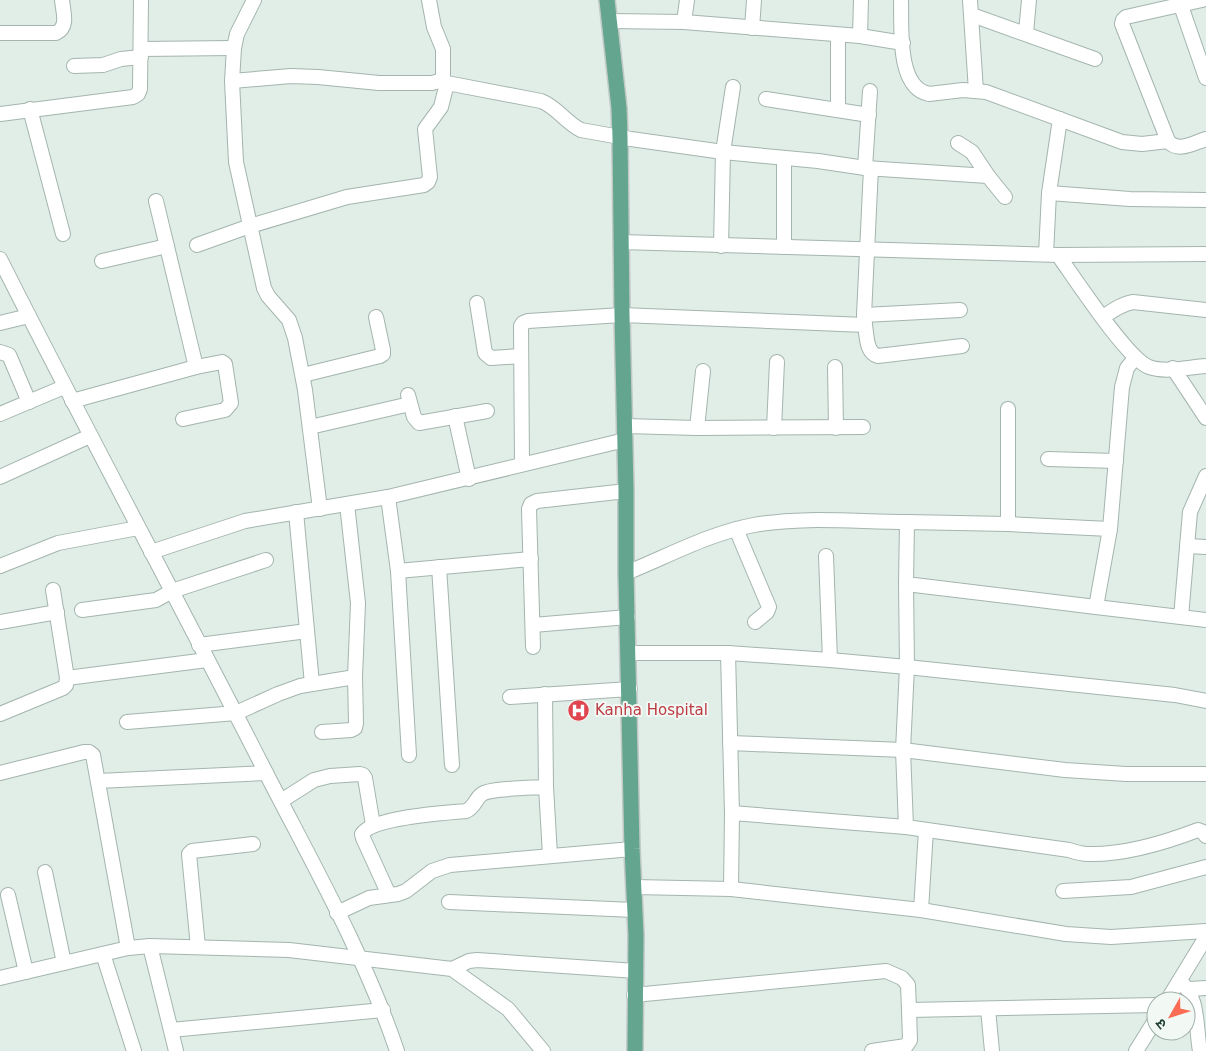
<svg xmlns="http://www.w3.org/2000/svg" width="1206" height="1051" font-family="'DejaVu Sans','Noto Sans Devanagari',sans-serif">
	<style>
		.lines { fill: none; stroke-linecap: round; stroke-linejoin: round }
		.minor-casing { stroke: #a3b5ae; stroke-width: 16 }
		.major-casing { stroke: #c1c9c6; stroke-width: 18 }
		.minor { stroke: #fff; stroke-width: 14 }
		.major { stroke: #63a58e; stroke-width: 15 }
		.labels { text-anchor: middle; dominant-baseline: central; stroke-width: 4; stroke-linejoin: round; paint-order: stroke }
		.health-label { font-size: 15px; fill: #be3a42; stroke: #f2f9f5; text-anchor: start }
	</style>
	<rect width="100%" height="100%" fill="#e1ede7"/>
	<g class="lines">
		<defs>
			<g id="minor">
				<path d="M 254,0 L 237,34 L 234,48 L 232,81 L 236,162 L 264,288 L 268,296 L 289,320 L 295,338 L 305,390 L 320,509"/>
				<path d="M 429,0 L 434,27 L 443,49 L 443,80 L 447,83 L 541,101 C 557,107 565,122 581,130 L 631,139 L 723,152 L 818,161 L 865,168 L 988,176"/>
				<path d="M 901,0 C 902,25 896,88 929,94 L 963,90 L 986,92 L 1122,142 L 1142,144 L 1168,141"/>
				<path d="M 970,0 L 976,91"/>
				<path d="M 1179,0 L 1206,78"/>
				<path d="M 1202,0 L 1126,17 L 1123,20 L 1122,24 L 1168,141 C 1178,153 1193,143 1206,139"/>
				<path d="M 972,15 L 1095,59"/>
				<path d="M 610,21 L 684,22 L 860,36 L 903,43"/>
				<path d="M 684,22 L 687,0"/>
				<path d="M 752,28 L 754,0"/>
				<path d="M 0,33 L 56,33 C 69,27 63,12 62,0"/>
				<path d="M 1026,33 L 1029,0"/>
				<path d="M 860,36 L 861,0"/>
				<path d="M 141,49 L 234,48"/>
				<path d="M 74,66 L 103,65 L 121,59 L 141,57"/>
				<path d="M 232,81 L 291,76 L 318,77 L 379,83 L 432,83 L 443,80"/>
				<path d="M 766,99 L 869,115"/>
				<path d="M 30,109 L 63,234"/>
				<path d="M 838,109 L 838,35"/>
				<path d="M 0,114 L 133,97 L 138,94 L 140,89 L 141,0"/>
				<path d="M 958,143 L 972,152 L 988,176 L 1005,197"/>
				<path d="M 784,158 L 784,247"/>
				<path d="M 865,168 L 870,91"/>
				<path d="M 1049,193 L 1130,199 L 1206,200"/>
				<path d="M 156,201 L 196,367"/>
				<path d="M 621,242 L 1058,255 L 1206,254"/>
				<path d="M 197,245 L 250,226 L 347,197 L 424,185 L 428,182 L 430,177 L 425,129 L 441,107 L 447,83"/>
				<path d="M 721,246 L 723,152 L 733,87"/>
				<path d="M 1046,254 L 1049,193 L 1060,119"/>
				<path d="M 1058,255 C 1074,277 1127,359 1149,367 C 1165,373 1189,367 1206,366"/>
				<path d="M 0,259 C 86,430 177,598 264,769 C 311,861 364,953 397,1051"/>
				<path d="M 102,261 L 167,246"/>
				<path d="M 477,303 L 485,353 L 491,358 L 521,356"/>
				<path d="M 864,315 L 871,168"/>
				<path d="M 1103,317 C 1112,311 1121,304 1133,302 L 1206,310"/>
				<path d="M 865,322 L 864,315 L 960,310"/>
				<path d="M 0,323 L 29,316"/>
				<path d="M 0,352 L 9,355 L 29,402"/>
				<path d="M 835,367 L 836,428"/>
				<path d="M 1173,368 L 1206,418"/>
				<path d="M 303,375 L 380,356 L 383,354 L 383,350 L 376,317"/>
				<path d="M 408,395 L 414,417 L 419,423 L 487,411"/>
				<path d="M 72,401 L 196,367 L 222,362 L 225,364 L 231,403 L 225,410 L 183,419"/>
				<path d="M 1008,409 L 1008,524"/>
				<path d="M 0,414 L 64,387"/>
				<path d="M 455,416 L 469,479"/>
				<path d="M 625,426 L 697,428 L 863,427"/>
				<path d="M 310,427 L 410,404"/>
				<path d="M 697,428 L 703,371"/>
				<path d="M 774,428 L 777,362"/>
				<path d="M 1048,459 L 1116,461"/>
				<path d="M 522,464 L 521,326 L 523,323 L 528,321 L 622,315 L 865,325 C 867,336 866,353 878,356 L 962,346"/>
				<path d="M 0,477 L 90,436"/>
				<path d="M 388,497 L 398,571 L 409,755"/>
				<path d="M 296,512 L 312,684"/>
				<path d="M 736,529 L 769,607 L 767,612 L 755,622"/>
				<path d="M 1110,529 L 1122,387 L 1127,368 L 1135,358"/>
				<path d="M 1187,546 L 1206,547"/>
				<path d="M 151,552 L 245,521 L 388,497 L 625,440"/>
				<path d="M 826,556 L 830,660"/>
				<path d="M 0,566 L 58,543 L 138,528"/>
				<path d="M 439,567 L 452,765"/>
				<path d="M 398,571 L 531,559"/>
				<path d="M 626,573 C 668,556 710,533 754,525 C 804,516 857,522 907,522"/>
				<path d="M 1096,607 L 1206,620"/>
				<path d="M 82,610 L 156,600 L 172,591 L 266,560"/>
				<path d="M 1181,617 L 1190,512 L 1206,476"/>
				<path d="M 0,622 L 57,612"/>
				<path d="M 533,625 L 628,617"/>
				<path d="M 199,645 L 307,631"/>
				<path d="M 533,647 L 529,509 L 531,504 L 537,501 L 626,491"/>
				<path d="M 629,653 L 728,653 L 830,660 L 907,667 L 1175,695 L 1206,701"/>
				<path d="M 728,653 L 732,813"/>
				<path d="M 67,678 L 207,660"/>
				<path d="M 545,694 L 546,787 L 550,855"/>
				<path d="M 510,697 L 630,689"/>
				<path d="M 0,714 L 63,688 L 66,685 L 67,678 L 53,590"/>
				<path d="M 127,722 L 236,713 L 278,694 L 300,686 L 355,677"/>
				<path d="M 322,732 L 351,730 L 355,728 L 356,723 L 355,677 L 358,603 L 347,504"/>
				<path d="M 730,743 L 903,750 L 1065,770 L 1126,774 L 1206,774"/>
				<path d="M 0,773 L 84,752 L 89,752 L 93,755 L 128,948"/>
				<path d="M 98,781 L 266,773"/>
				<path d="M 281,801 L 314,780 L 330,776 L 360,774 L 363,775 L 365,778 L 373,825"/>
				<path d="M 906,827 L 903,750 L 907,667 L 906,584 L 1096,607 L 1110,529 L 1008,524 L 907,522 L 906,584"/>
				<path d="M 45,872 L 64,963"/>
				<path d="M 634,887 L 731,889 L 921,910 L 1066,934 L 1111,937 L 1206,931"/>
				<path d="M 731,889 L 732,813 L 906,827 L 1069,850 C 1075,852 1082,854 1088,854 C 1125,855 1164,843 1198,830 L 1203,832 L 1206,836"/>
				<path d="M 1063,891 L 1131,887 L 1206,867"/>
				<path d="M 8,895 L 26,972"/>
				<path d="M 389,895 L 363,838 L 362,834 C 373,817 445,813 466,811 C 475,807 475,799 482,794 C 491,788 533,788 546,787"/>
				<path d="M 449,902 L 634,910"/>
				<path d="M 921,910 L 926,830"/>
				<path d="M 337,913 L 369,898 L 398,894 L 406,891 L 432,871 L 450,865 L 632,849"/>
				<path d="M 150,946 L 176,1051"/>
				<path d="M 198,947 L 189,854 L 192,851 L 253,844"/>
				<path d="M 103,954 L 134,1051"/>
				<path d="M 452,969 L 469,961 L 477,960 L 636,971"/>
				<path d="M 0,978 L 128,948 L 150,946 L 289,950 L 452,969 L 508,1009 L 543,1051"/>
				<path d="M 1179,981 C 1199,993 1196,1031 1200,1051"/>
				<path d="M 1189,989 L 1206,988"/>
				<path d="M 634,995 L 886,971 L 902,978 L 908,985 L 909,1010 L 1156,1005"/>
				<path d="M 1167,1001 L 1206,937"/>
				<path d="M 988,1009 L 992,1051"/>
				<path d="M 171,1030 L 383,1010"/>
				<path d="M 872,1051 L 906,1046 L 910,1040 L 909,1010"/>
				<path d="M 1136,1051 L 1156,1019"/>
			</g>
			<path id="major" d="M 607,0 L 619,108 L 620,137 L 622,315 L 626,491 L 626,573 L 632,849 L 636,935 L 635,1051"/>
		</defs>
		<use href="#minor" class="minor-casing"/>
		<use href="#major" class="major-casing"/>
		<use href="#minor" class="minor"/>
		<use href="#major" class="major"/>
	</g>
	<defs>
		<symbol id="hospital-disc" viewBox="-11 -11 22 22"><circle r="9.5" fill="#e0444e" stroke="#f2f9f5"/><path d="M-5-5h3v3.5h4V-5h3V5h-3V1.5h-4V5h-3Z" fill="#fff"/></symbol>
	</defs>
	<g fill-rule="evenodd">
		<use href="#hospital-disc" x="566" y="698" width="25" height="25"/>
	</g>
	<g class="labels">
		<g class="health-label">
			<text x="595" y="710">Kanha Hospital</text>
		</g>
	</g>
	<g transform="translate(1171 1016) rotate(231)"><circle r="24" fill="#f2f9f5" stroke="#9eafa8"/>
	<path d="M0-4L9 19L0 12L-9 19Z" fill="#fa6c53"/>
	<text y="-8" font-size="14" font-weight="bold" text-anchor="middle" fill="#203f34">उ</text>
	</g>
</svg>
